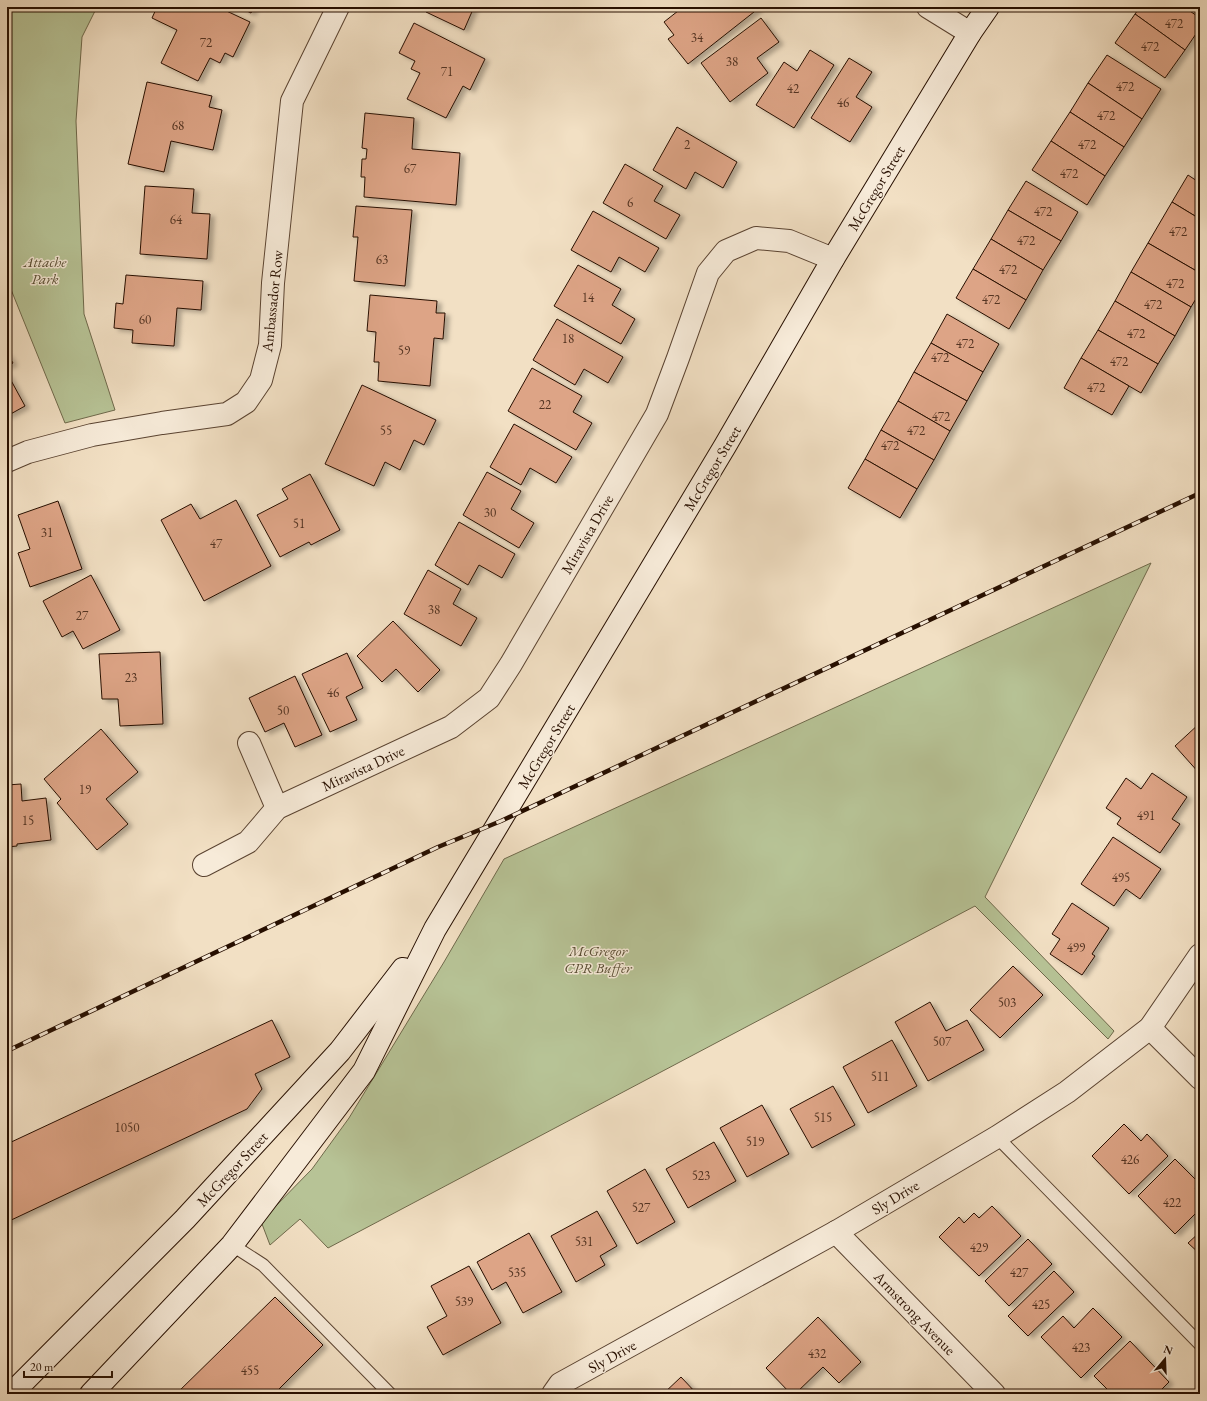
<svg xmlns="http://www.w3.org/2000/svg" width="1207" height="1401" font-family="'EB Garamond',serif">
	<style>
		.green { fill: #b7c396; stroke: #6f694b }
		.building { fill: #dda486; stroke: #270f00; filter: url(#shadow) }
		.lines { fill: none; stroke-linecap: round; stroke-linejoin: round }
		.lane-casing { stroke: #5a4331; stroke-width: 14 }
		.street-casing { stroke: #5a4331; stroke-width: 24 }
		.secondary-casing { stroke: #270f00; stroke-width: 24 }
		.lane { stroke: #f7ebd9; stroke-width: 12 }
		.street { stroke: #f7ebd9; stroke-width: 22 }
		.secondary { stroke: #f7ebd9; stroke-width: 22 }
		.rail-casing { stroke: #270f00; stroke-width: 4.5 }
		.rail { stroke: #f7ebd9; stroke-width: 3; stroke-dasharray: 9; stroke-linecap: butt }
		.labels { text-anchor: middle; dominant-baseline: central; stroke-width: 3; stroke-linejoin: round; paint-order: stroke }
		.number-label { font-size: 13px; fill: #543422 }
		.street-label { font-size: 15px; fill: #270f00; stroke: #f7ebd9 }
		.park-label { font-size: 15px; font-style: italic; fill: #594e34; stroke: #f7ebd9 }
	</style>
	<defs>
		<filter id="shadow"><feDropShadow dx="4.5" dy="2.5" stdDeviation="2" flood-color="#0004"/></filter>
	</defs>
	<rect width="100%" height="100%" fill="#f2e0c4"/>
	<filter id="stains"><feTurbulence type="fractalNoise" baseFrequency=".005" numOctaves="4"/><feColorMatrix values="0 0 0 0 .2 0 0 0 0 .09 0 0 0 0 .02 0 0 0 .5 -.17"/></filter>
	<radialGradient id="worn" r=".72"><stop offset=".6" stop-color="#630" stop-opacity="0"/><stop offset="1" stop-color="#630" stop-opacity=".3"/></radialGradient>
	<g class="green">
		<path d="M 7,7 L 97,7 L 82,37 L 76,121 L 84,314 L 115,410 L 65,423 L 10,287 L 7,283 Z"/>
		<path d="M 1151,563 L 985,897 L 1114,1031 L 1108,1039 L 975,906 L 328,1248 L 300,1219 L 270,1245 L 262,1224 L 268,1214 L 312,1169 L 349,1118 L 444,962 L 504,859 Z"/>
	</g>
	<g class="building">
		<path d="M 157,7 L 218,7 L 250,22 L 233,57 L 225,53 L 220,63 L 210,58 L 198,81 L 161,63 L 177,30 L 152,18 Z"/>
		<path d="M 239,7 L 254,7 L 251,13 Z"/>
		<path d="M 428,7 L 474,7 L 464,30 L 426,12 Z"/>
		<path d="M 683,7 L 758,7 L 759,8 L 688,64 L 668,39 L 674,35 L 664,22 Z"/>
		<path d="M 1140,7 L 1184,7 L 1200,18 L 1200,28 L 1185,50 L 1135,14 Z"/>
		<path d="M 1135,14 L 1185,50 L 1165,78 L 1115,43 Z"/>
		<path d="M 761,18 L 779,42 L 757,58 L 768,73 L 730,102 L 701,63 Z"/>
		<path d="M 414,23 L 485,59 L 470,90 L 463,86 L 446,118 L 407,99 L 420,73 L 411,69 L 415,61 L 399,53 Z"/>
		<path d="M 810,50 L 834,65 L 794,128 L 756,105 L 784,62 L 797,71 Z"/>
		<path d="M 1107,55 L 1161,89 L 1142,119 L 1088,83 Z"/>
		<path d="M 849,58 L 872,72 L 856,97 L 872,107 L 850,142 L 811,118 Z"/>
		<path d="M 147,82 L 212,96 L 209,107 L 222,110 L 213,150 L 171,141 L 164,172 L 128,164 Z"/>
		<path d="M 1088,83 L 1142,119 L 1124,147 L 1070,112 Z"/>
		<path d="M 1070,112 L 1124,147 L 1105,176 L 1051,141 Z"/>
		<path d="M 365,113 L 414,118 L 412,149 L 460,153 L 456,205 L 364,197 L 365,177 L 361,177 L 362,159 L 366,159 L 367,149 L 362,148 Z"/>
		<path d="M 677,127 L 737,162 L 723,188 L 695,172 L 686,189 L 653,170 Z"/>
		<path d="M 1051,141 L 1105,176 L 1087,205 L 1032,170 Z"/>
		<path d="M 625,164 L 663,186 L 654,201 L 680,215 L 666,239 L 603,203 Z"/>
		<path d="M 1188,175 L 1200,183 L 1200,219 L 1172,202 Z"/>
		<path d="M 1026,181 L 1078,212 L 1061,241 L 1008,210 Z"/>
		<path d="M 145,186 L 194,189 L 192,213 L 210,214 L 207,259 L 140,254 Z"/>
		<path d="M 1172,202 L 1200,219 L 1200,273 L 1148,243 Z"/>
		<path d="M 356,206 L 412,210 L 405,286 L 354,281 L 358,237 L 353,237 Z"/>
		<path d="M 1008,210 L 1061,241 L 1043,270 L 991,239 Z"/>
		<path d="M 593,211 L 659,248 L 645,272 L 619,257 L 611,272 L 571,250 Z"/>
		<path d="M 991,239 L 1043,270 L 1026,300 L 973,269 Z"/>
		<path d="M 1148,243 L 1200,273 L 1200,292 L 1191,307 L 1131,272 Z"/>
		<path d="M 578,265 L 621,289 L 612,305 L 635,319 L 621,344 L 554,306 Z"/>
		<path d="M 973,269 L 1026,300 L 1009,329 L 956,298 Z"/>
		<path d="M 1131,272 L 1191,307 L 1175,336 L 1115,301 Z"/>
		<path d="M 126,275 L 203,281 L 201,310 L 177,308 L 174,346 L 132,343 L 133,330 L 114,328 L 116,303 L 123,304 Z"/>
		<path d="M 370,295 L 437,301 L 436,313 L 445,313 L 443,339 L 434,338 L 430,386 L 378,381 L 379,362 L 374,362 L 376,332 L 367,331 Z"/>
		<path d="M 1115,301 L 1175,336 L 1158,364 L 1098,330 Z"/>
		<path d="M 947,314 L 999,344 L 983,372 L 931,343 Z"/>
		<path d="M 557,319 L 623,357 L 608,383 L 584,369 L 575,385 L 533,360 Z"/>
		<path d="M 1098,330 L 1158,364 L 1141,393 L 1081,358 Z"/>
		<path d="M 931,343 L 983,372 L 967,401 L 914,372 Z"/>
		<path d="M 7,353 L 13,363 L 7,367 Z"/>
		<path d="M 1081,358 L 1129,386 L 1112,415 L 1064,388 Z"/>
		<path d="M 532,368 L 582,396 L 573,412 L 592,423 L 576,450 L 508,411 Z"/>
		<path d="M 914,372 L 967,401 L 950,431 L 898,401 Z"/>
		<path d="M 7,373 L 25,406 L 7,416 Z"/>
		<path d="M 362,385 L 436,420 L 424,445 L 414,440 L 400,470 L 385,462 L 374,486 L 325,464 Z"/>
		<path d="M 898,401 L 950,431 L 934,460 L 881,430 Z"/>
		<path d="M 514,424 L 572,457 L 556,483 L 530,468 L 521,485 L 490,467 Z"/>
		<path d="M 881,430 L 934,460 L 917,489 L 865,459 Z"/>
		<path d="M 865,459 L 917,489 L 900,518 L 848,488 Z"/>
		<path d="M 487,472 L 521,491 L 511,509 L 534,523 L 519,548 L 463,515 Z"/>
		<path d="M 310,474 L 340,530 L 311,545 L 309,542 L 280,557 L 257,515 L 288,499 L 282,489 Z"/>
		<path d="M 236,500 L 271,566 L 204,601 L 161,520 L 191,504 L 200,519 Z"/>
		<path d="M 58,501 L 82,569 L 30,587 L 18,553 L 30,549 L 18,515 Z"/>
		<path d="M 459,522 L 515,554 L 502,578 L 479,565 L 468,585 L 435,565 Z"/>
		<path d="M 428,570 L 461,589 L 453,604 L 477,618 L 461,646 L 404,614 Z"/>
		<path d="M 91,575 L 120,630 L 83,649 L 73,631 L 62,637 L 43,601 Z"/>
		<path d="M 393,621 L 440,670 L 418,692 L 396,669 L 382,682 L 357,656 Z"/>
		<path d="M 160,652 L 163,724 L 120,726 L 118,699 L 102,699 L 99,654 Z"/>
		<path d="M 347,653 L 363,688 L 346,697 L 357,720 L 330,732 L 302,674 Z"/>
		<path d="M 295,676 L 322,735 L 295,747 L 284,723 L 265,732 L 249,698 Z"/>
		<path d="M 1200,723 L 1200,774 L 1175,746 Z"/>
		<path d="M 101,729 L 138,772 L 106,799 L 128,824 L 97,850 L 57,803 L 61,799 L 44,779 Z"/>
		<path d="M 1152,773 L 1187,797 L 1172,819 L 1180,824 L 1160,853 L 1117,824 L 1121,818 L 1106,808 L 1126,778 L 1141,789 Z"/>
		<path d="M 21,784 L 22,801 L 46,798 L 51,840 L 17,844 L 17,846 L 7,847 L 7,785 Z"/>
		<path d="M 1113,837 L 1161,869 L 1140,899 L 1126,889 L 1114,906 L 1081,884 Z"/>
		<path d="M 1072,903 L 1109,928 L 1092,954 L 1095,956 L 1082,975 L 1050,954 L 1060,939 L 1052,934 Z"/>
		<path d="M 1013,966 L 1043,995 L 1000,1038 L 970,1010 Z"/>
		<path d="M 930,1002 L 946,1031 L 967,1020 L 984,1050 L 928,1081 L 895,1022 Z"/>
		<path d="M 272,1020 L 290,1057 L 255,1074 L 262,1089 L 247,1109 L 7,1222 L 7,1144 Z"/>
		<path d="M 892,1040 L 917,1086 L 868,1113 L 843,1067 Z"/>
		<path d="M 833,1086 L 855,1125 L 812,1148 L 790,1109 Z"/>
		<path d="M 762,1105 L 789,1154 L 747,1177 L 720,1128 Z"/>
		<path d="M 1124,1124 L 1141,1141 L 1147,1134 L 1168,1156 L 1129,1194 L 1092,1156 Z"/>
		<path d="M 714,1142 L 736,1181 L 688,1208 L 666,1169 Z"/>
		<path d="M 1175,1159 L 1200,1184 L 1195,1188 L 1200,1194 L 1200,1209 L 1175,1234 L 1138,1196 Z"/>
		<path d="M 645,1169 L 675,1222 L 637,1244 L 607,1191 Z"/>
		<path d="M 992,1206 L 1021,1236 L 979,1276 L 939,1237 L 959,1217 L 964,1223 L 974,1213 L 979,1218 Z"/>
		<path d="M 597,1211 L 617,1246 L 600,1256 L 605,1265 L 576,1282 L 551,1236 Z"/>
		<path d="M 1200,1232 L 1200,1254 L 1188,1243 Z"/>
		<path d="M 529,1233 L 562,1292 L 523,1313 L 506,1282 L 492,1290 L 477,1262 Z"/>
		<path d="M 1028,1239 L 1052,1264 L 1009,1306 L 985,1281 Z"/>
		<path d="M 469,1266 L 501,1323 L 443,1355 L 427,1327 L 447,1316 L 431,1286 Z"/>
		<path d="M 1054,1271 L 1074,1292 L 1028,1336 L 1008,1316 Z"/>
		<path d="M 275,1297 L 323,1345 L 274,1394 L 176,1394 Z"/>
		<path d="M 1093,1308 L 1122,1337 L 1081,1378 L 1041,1337 L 1063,1316 L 1074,1328 Z"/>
		<path d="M 818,1317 L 861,1362 L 839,1383 L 823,1367 L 795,1394 L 791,1394 L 766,1368 Z"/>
		<path d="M 1130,1341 L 1169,1382 L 1157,1394 L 1112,1394 L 1094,1376 Z"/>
		<path d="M 681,1377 L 697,1394 L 663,1394 Z"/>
	</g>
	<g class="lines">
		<defs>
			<g id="lane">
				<path d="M 997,1137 L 1200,1344"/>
				<path d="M 232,1245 L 263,1265 L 390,1394"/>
			</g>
			<g id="street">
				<path d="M 928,7 L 970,33"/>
				<path d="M 7,461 L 28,452 L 92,435 L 162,423 L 227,414 L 246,402 L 261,380 L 270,345 L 273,283 L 292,101 L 338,7"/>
				<path d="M 249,743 L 277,808"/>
				<path d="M 204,865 L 248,842 L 277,808 L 451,727 L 489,698 L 511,664 L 657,414 L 678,358 L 708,273 L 726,251 L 756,238 L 789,241 L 833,259"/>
				<path d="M 1150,1028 L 1200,1078"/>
				<path d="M 836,1232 L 994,1394"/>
				<path d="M 553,1394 L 560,1384 L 836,1232 L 997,1137 L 1067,1092 L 1150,1028 L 1200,955"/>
			</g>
			<g id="secondary">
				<path d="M 12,1394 L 18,1387 L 185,1219 L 340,1051 L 403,969"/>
				<path d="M 91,1394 L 232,1245 L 364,1071 L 435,929 L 725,446 L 833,259 L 970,33 L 988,7"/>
			</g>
		</defs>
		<use href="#lane" class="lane-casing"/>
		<use href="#street" class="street-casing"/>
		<use href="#secondary" class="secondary-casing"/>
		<use href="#lane" class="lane"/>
		<use href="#street" class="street"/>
		<use href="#secondary" class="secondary"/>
		<defs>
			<path id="rail" d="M 7,1051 L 438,847 L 501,821 L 1200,493"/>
		</defs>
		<use href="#rail" class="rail-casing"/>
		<use href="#rail" class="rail"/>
	</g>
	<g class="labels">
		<g class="number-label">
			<text x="1174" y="23">472</text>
			<text x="697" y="37">34</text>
			<text x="206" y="42">72</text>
			<text x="1150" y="46">472</text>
			<text x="732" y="61">38</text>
			<text x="447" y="71">71</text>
			<text x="1125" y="86">472</text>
			<text x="793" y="88">42</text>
			<text x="843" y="102">46</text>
			<text x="1106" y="115">472</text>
			<text x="178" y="125">68</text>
			<text x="687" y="144">2</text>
			<text x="1087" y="144">472</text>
			<text x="410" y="168">67</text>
			<text x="1069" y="173">472</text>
			<text x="630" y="202">6</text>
			<text x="1043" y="211">472</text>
			<text x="176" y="219">64</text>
			<text x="1178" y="231">472</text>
			<text x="1026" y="240">472</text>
			<text x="382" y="259">63</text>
			<text x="1008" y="269">472</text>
			<text x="1175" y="283">472</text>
			<text x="588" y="297">14</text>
			<text x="991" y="299">472</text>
			<text x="1153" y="304">472</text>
			<text x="145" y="319">60</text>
			<text x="1136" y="333">472</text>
			<text x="568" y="338">18</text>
			<text x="965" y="343">472</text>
			<text x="404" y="350">59</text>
			<text x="940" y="357">472</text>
			<text x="1119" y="361">472</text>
			<text x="1096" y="387">472</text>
			<text x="545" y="404">22</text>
			<text x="941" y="416">472</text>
			<text x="386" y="430">55</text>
			<text x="916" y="430">472</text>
			<text x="890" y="445">472</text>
			<text x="490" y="512">30</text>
			<text x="299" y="523">51</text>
			<text x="47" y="532">31</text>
			<text x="216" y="543">47</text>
			<text x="434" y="609">38</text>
			<text x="82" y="615">27</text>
			<text x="131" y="677">23</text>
			<text x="333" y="692">46</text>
			<text x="283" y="710">50</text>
			<text x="85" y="789">19</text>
			<text x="1146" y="815">491</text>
			<text x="28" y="820">15</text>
			<text x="1121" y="877">495</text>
			<text x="1076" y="947">499</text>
			<text x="1007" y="1002">503</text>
			<text x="942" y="1041">507</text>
			<text x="880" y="1076">511</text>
			<text x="823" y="1117">515</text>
			<text x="127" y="1127">1050</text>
			<text x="755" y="1141">519</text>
			<text x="1130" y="1159">426</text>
			<text x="701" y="1175">523</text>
			<text x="1172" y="1202">422</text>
			<text x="641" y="1207">527</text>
			<text x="584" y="1241">531</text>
			<text x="979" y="1247">429</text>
			<text x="517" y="1272">535</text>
			<text x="1019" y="1272">427</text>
			<text x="464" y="1301">539</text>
			<text x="1041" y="1304">425</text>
			<text x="1081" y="1347">423</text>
			<text x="817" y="1353">432</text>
			<text x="250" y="1370">455</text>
		</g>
		<g class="street-label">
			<text transform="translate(876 188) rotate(-59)">McGregor Street</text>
			<text transform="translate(272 301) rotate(-84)">Ambassador Row</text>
			<text transform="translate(712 468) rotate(-59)">McGregor Street</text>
			<text transform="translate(587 534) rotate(-60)">Miravista Drive</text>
			<text transform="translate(546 746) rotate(-59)">McGregor Street</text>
			<text transform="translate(363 768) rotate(-25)">Miravista Drive</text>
			<text transform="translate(232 1169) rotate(-47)">McGregor Street</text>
			<text transform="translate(895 1197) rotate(-31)">Sly Drive</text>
			<text transform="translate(915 1313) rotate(46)">Armstrong Avenue</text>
			<text transform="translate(612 1356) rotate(-29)">Sly Drive</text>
		</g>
		<g class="park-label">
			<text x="45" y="261">Attache<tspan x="45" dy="17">Park</tspan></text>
			<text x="598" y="950">McGregor<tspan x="598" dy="17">CPR Buffer</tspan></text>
		</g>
	</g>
	<rect width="1207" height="1401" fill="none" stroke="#f2e0c4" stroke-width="24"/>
	<rect x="8" y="8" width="1191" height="1385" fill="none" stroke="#270f00" stroke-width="2"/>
	<rect x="12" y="12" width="1183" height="1377" fill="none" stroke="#270f00"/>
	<g transform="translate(1165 1359) rotate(19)" stroke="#f7ebd9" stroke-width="3" paint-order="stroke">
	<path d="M0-3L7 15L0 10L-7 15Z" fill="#270f00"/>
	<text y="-6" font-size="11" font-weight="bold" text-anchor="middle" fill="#270f00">N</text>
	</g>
	<path d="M24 1371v6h88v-6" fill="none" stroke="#270f00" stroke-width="2"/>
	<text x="30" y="1371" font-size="12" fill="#270f00" stroke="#f7ebd9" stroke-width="3" paint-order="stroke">20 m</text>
	<rect width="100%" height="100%" filter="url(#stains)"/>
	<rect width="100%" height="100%" fill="url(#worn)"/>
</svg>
